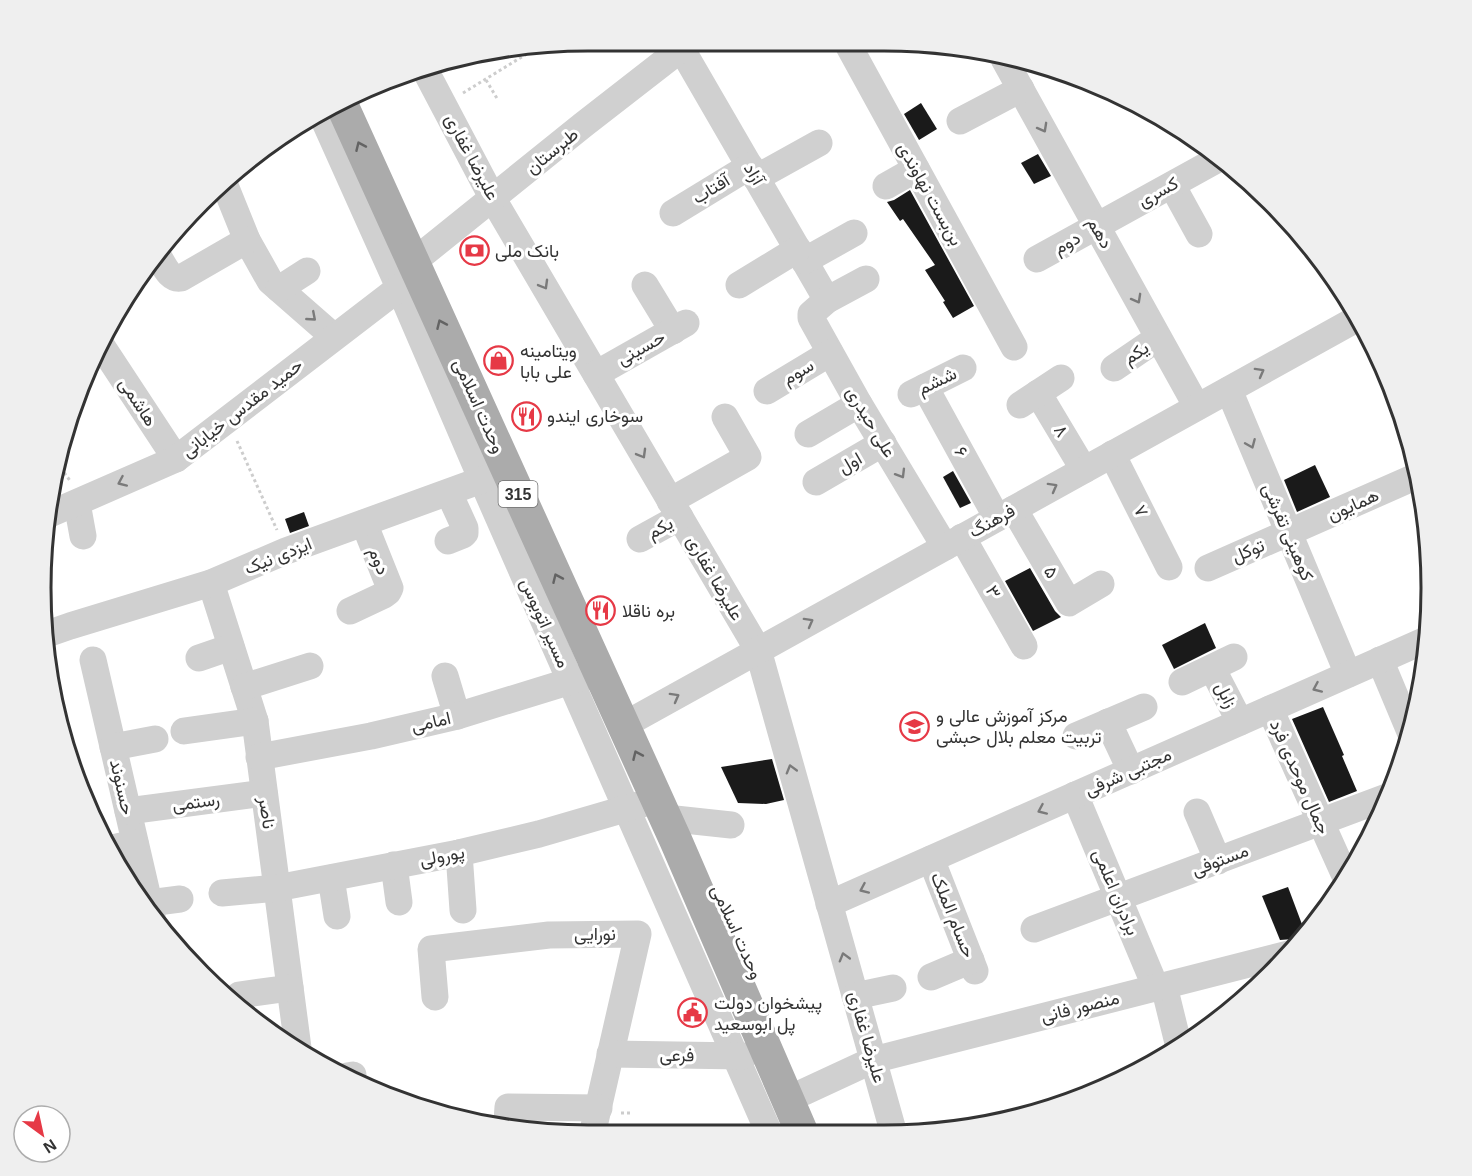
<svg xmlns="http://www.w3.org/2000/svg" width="1472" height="1176" font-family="Arial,Vazirmatn,sans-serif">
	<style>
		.building { fill: #1a1a1a }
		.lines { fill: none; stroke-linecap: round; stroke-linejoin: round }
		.path { stroke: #cdcdcd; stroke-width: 3; stroke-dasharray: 3 3; stroke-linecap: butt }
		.minor { stroke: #d0d0d0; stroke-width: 27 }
		.major { stroke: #ababab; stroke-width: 33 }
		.oneway { stroke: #7a7a7a }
		.oneway2 { stroke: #636363 }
		.labels { text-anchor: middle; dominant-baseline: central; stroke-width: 6; stroke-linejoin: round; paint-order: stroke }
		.shield { fill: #fff; stroke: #707070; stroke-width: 1.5 }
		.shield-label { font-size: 16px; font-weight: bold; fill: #333 }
		.street-label { font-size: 18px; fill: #333; stroke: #fff }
		.poi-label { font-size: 18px; fill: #333; stroke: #fff; text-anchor: start }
		.rim { fill: none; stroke: #333; stroke-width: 3 }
	</style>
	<rect width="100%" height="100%" fill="#fff"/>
	<g class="building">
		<path d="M 921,103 L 937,129 L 919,140 L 904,114 Z"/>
		<path d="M 1038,154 L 1051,176 L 1034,184 L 1021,163 Z"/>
		<path d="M 910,190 L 974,306 L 953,318 L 943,302 L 945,301 L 925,270 L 935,265 L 903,219 L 900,221 L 887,202 L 894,200 Z"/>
		<path d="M 1315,465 L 1330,497 L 1297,512 L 1284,480 Z"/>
		<path d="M 953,471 L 971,503 L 960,508 L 943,477 Z"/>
		<path d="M 304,512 L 309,526 L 290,533 L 285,519 Z"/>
		<path d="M 1030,568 L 1055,611 L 1061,617 L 1033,631 L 1005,581 Z"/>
		<path d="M 1205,623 L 1216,648 L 1174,669 L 1162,645 Z"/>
		<path d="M 1323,707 L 1344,755 L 1342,756 L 1357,791 L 1329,802 L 1292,719 Z"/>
		<path d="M 772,759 L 784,800 L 766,804 L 738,803 L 721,767 Z"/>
		<path d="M 1288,887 L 1306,935 L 1304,936 L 1293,939 L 1280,940 L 1262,896 Z"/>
	</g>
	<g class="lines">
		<g class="path">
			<path d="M 486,80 L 498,100"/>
			<path d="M 463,93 L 538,47"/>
			<path d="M 237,441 L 277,530"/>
			<path d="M 57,463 L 71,482"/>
			<path d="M 621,1113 L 632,1113"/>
		</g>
		<g class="minor">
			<path d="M 846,41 L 1014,347"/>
			<path d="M 681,48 L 827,300"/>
			<path d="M 1004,59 L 1197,407"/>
			<path d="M 424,68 L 493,199 L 758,650 L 894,1134"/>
			<path d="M 320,111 L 399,287 L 482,480 L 770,1135"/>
			<path d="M 960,121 L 1021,89"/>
			<path d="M 756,178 L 819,143"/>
			<path d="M 224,183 L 247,240 L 270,281 L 334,337"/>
			<path d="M 1172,185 L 1199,234"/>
			<path d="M 886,186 L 916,169"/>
			<path d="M 673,213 L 750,166"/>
			<path d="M 158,256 C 164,265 169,280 181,278 L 247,240"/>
			<path d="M 1037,259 L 1220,158"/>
			<path d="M 804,261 L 854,233"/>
			<path d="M 413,262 L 583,125 L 691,41"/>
			<path d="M 866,279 L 827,300 L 811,314 L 811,318 L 859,404 L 945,547"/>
			<path d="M 645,285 L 673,331"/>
			<path d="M 739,285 L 798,249"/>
			<path d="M 279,289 L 307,271"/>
			<path d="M 101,345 L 176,459"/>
			<path d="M 1114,368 L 1158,338"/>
			<path d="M 596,374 L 686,323"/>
			<path d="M 925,387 L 997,518"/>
			<path d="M 1229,390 L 1348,674"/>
			<path d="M 767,391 L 830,353"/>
			<path d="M 1038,393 L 1084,470"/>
			<path d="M 911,394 L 963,368"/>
			<path d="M 1020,405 L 1061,378"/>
			<path d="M 808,434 L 859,404"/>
			<path d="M 1112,454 L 1169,567"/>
			<path d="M 816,482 L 883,443"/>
			<path d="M 670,501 L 748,457 L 725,417"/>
			<path d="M 77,503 L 83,536"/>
			<path d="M 1014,509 L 1069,603 L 1101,584"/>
			<path d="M 50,514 L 176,459 L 412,278"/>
			<path d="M 962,537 L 1024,646"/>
			<path d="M 640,539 L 680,517"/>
			<path d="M 448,541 L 463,535 L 465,533 L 465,528 L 449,493"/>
			<path d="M 1208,568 L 1417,476"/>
			<path d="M 211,583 L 255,721 L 298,1048"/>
			<path d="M 350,611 L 384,595 L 388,592 L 390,588 L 364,523"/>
			<path d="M 47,634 L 70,626 L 211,583 L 286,551 L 498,474"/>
			<path d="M 199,658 L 231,647"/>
			<path d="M 93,660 L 152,915"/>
			<path d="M 1380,660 L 1411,734"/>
			<path d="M 1212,668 L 1240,722"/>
			<path d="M 445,676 L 457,716"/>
			<path d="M 1182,682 L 1234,657"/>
			<path d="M 244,687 L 310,666"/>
			<path d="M 1270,709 L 1346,878"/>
			<path d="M 1108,722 L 1131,771"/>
			<path d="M 624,725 L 1360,317"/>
			<path d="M 184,731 L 255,721"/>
			<path d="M 1076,736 L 1144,707"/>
			<path d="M 113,747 L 155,739"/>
			<path d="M 259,757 L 371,736 L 457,716 L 587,676"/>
			<path d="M 1075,795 L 1156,988"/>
			<path d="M 128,811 L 264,793"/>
			<path d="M 1197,812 L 1218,861"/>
			<path d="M 666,818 L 731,825"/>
			<path d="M 108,849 L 135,843"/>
			<path d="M 459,853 L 463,910"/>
			<path d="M 931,859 L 975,971"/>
			<path d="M 394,865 L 399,902"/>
			<path d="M 331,878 L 337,916"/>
			<path d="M 222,893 L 277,888 L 459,853 L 539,834 L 642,804"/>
			<path d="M 149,903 L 180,899"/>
			<path d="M 829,904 L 1428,639"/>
			<path d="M 1034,929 L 1387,797"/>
			<path d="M 931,977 L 971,960"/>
			<path d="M 1164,986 L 1179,1047"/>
			<path d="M 239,995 L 290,988"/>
			<path d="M 855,996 L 893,988"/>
			<path d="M 435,997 L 431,949 L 549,935 L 638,934 L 592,1135"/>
			<path d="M 610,1054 L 744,1056"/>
			<path d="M 347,1076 L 353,1075"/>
			<path d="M 804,1092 L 873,1060 L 1288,954"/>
			<path d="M 507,1121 L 508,1107 L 599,1108"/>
		</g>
		<path class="major" d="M 341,103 L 676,841 L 803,1135"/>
	</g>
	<defs><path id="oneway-chevron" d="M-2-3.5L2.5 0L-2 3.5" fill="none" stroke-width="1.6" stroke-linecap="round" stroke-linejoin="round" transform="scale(1.5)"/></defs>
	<g class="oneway">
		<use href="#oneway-chevron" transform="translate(1043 128) rotate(61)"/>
		<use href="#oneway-chevron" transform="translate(544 285) rotate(60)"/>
		<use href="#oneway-chevron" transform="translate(1137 299) rotate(61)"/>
		<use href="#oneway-chevron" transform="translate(312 317) rotate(41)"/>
		<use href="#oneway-chevron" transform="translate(1260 372) rotate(-29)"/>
		<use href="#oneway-chevron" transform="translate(1251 444) rotate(67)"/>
		<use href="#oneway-chevron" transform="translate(642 454) rotate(60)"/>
		<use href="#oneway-chevron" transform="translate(901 474) rotate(59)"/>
		<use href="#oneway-chevron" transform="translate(122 482) rotate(156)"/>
		<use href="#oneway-chevron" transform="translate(1053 487) rotate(-29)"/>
		<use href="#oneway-chevron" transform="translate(809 622) rotate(-29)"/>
		<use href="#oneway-chevron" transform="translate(1317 688) rotate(156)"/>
		<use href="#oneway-chevron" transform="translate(675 697) rotate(-29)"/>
		<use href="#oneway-chevron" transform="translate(791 769) rotate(-106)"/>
		<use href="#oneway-chevron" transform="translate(1042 810) rotate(156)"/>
		<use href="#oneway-chevron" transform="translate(864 889) rotate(156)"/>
		<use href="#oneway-chevron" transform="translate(844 957) rotate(-106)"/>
	</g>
	<g class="oneway2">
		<use href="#oneway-chevron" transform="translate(360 146) rotate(-114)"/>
		<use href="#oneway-chevron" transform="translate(441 324) rotate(-114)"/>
		<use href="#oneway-chevron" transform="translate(557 578) rotate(-114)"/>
		<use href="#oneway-chevron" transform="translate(637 755) rotate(-114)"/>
	</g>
	<defs>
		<symbol id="bank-ring" viewBox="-11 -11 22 22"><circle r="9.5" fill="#fff" stroke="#e63946" stroke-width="1.5"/><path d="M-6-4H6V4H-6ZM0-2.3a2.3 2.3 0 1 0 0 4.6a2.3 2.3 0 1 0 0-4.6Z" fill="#e63946"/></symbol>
		<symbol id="shop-ring" viewBox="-11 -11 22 22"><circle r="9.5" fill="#fff" stroke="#e63946" stroke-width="1.5"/><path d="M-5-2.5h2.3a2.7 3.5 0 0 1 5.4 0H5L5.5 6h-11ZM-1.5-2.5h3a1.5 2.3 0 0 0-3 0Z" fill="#e63946"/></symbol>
		<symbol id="restaurant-ring" viewBox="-11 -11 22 22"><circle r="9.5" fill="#fff" stroke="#e63946" stroke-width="1.5"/><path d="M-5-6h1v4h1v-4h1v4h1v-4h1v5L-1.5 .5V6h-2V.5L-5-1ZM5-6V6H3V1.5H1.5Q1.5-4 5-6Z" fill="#e63946"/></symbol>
		<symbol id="university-ring" viewBox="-11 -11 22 22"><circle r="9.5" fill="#fff" stroke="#e63946" stroke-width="1.5"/><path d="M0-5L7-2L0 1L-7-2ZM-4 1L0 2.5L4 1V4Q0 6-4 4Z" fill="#e63946"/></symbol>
		<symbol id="civic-ring" viewBox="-11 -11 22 22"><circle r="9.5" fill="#fff" stroke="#e63946" stroke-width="1.5"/><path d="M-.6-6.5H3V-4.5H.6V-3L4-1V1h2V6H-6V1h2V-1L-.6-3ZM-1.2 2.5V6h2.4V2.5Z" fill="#e63946"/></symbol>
	</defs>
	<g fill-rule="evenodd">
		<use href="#bank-ring" x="458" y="234" width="33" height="33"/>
		<use href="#shop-ring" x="482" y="344" width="33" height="33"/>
		<use href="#restaurant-ring" x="510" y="400" width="33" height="33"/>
		<use href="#restaurant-ring" x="584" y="594" width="33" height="33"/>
		<use href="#university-ring" x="898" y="710" width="33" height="33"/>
		<use href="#civic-ring" x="676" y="996" width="33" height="33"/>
	</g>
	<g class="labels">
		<rect class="shield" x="498.5" y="481" width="39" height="26" rx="4.5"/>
		<g class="shield-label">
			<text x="518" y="494">315</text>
		</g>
		<g class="street-label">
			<text transform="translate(552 151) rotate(-39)">طبرستان</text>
			<text transform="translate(472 157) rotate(62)">علیرضا غفاری</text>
			<text transform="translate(754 174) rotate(60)">آزاد</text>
			<text transform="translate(711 189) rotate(-31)">آفتاب</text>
			<text transform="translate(1158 192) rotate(-29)">کسری</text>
			<text transform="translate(930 194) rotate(61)">بن‌بست نهاوندی</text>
			<text transform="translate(1100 233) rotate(61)">دهم</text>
			<text transform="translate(1067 243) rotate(-29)">دوم</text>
			<text transform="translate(641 348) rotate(-29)">حسینی</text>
			<text transform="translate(1136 353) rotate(-34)">یکم</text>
			<text transform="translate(798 372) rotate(-31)">سوم</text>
			<text transform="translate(937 381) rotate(-26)">ششم</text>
			<text transform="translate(138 402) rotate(57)">هاشمی</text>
			<text transform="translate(479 406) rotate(66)">وحدت اسلامی</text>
			<text transform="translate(242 408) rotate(-38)">حمید مقدس خیابانی</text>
			<text transform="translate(871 422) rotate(59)">علی حیدری</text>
			<text transform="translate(1061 431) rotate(59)">۸</text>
			<text transform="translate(961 452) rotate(61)">۶</text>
			<text transform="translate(850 463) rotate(-30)">اول</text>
			<text transform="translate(1353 505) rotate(-24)">همایون</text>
			<text transform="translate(1141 511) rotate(63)">۷</text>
			<text transform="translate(992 521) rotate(-29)">فرهنگ</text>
			<text transform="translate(660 528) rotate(-29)">یکم</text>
			<text transform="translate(1288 532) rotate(67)">کوهینی تفرشی</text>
			<text transform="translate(1248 551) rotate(-23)">توکل</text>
			<text transform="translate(278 556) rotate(-22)">ایزدی نیک</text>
			<text transform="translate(379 561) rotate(68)">دوم</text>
			<text transform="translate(1051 572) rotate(60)">۵</text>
			<text transform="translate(715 578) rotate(60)">علیرضا غفاری</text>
			<text transform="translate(993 592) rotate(61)">۳</text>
			<text transform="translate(545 623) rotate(66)">مسیر اتوبوس</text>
			<text transform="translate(1226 695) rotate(63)">زابل</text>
			<text transform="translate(431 722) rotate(-13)">امامی</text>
			<text transform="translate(1128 772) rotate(-24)">مجتبی شرفی</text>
			<text transform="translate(1300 777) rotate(66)">جمال موحدی فرد</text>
			<text transform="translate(122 787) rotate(77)">حسنوند</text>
			<text transform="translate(196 802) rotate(-7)">رستمی</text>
			<text transform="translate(267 813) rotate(82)">ناصر</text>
			<text transform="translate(442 856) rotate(-11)">پورولی</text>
			<text transform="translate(1220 860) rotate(-21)">مستوفی</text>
			<text transform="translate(1116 892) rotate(67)">برادران اعلمی</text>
			<text transform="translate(953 915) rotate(68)">حسام الملک</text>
			<text transform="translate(737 932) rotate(66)">وحدت اسلامی</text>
			<text x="595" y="934">نورایی</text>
			<text transform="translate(1080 1007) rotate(-14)">منصور فانی</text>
			<text transform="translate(867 1037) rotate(74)">علیرضا غفاری</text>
			<text transform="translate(677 1055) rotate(1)">فرعی</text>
		</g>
		<g class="poi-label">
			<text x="495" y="251">بانک ملی</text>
			<text x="520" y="351">ویتامینه<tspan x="520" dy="21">علی بابا</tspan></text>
			<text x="547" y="416">سوخاری ایندو</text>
			<text x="622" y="611">بره ناقلا</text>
			<text x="936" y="716">مرکز آموزش عالی و<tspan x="936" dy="21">تربیت معلم بلال حبشی</tspan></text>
			<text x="714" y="1003">پیشخوان دولت<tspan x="714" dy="21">پل ابوسعید</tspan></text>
		</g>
	</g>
	<path d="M0 0H1472V1176H0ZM588 51H884A537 537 0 0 1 1421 588V588A537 537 0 0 1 884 1125H588A537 537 0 0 1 51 588V588A537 537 0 0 1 588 51Z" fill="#efefef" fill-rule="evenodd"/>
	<path class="rim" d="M588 51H884A537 537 0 0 1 1421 588V588A537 537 0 0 1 884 1125H588A537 537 0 0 1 51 588V588A537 537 0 0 1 588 51Z"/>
	<g transform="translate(42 1134) rotate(147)"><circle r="28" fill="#ffffff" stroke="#adadad" stroke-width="1.5"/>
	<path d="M0-4.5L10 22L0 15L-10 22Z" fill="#e63946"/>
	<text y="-9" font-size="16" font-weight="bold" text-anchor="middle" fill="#333333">N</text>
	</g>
</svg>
